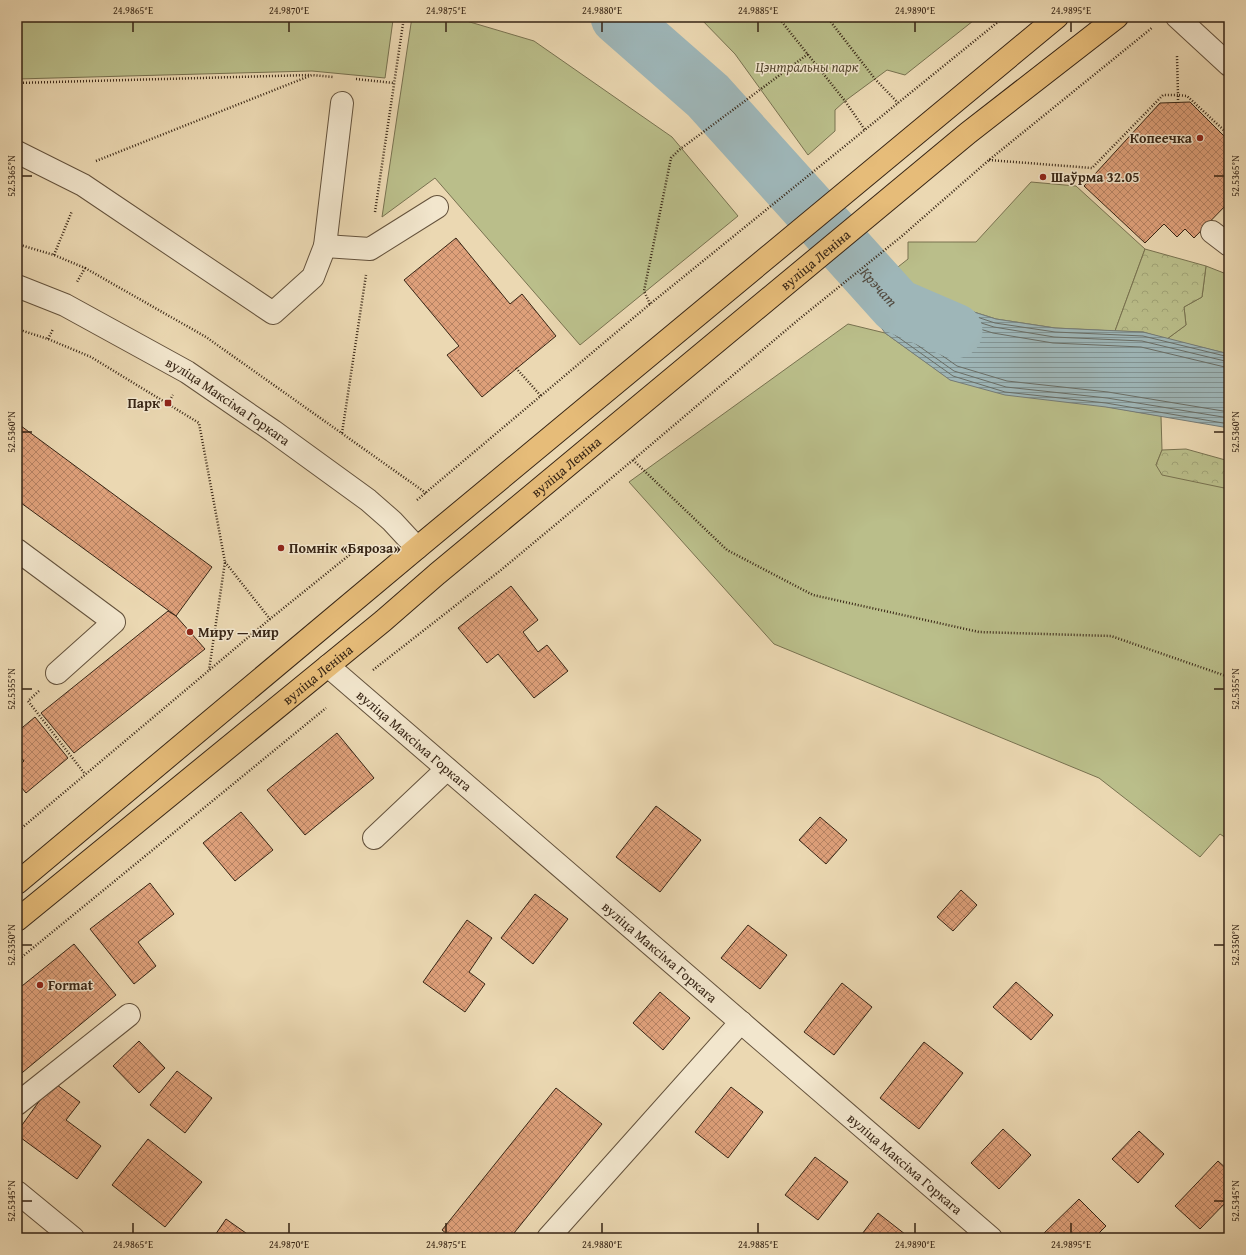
<svg xmlns="http://www.w3.org/2000/svg" width="1246" height="1255" font-family="'Gentium Book Plus',serif">
	<style>
		.green { fill: #babe8a; stroke: #787250 }
		.forest { fill: url(#forest-crowns); stroke: #787250 }
		.water { fill: url(#water-rules); stroke: #757c77 }
		.lines { fill: none; stroke-linecap: round; stroke-linejoin: round }
		.shore { stroke: #6a6e66; stroke-width: 1 }
		.river { stroke: #9eb6b8; stroke-width: 55 }
		.building { fill: url(#building-cross-hatch); stroke: #372515 }
		.minor-casing { stroke: #64523c; stroke-width: 24 }
		.major-casing { stroke: #372515; stroke-width: 24 }
		.path { stroke: #372515; stroke-width: 2.5; stroke-dasharray: 1 2; stroke-linecap: butt }
		.minor { stroke: #f2e6cd; stroke-width: 22 }
		.major { stroke: #e6bc79; stroke-width: 22 }
		.ticks { fill: none; stroke: #372515; stroke-width: 1.5 }
		.poi-dot { fill: #8f2418; stroke: #f2e6cd; stroke-width: 1.5 }
		.labels { text-anchor: middle; dominant-baseline: central; stroke-width: 3; stroke-linejoin: round; paint-order: stroke }
		.park-label { font-size: 14px; font-style: italic; fill: #584b32; stroke: #f2e6cd }
		.poi-label { font-size: 14px; font-weight: bold; fill: #372515; stroke: #f2e6cd; text-anchor: start }
		.street-label { font-size: 14px; fill: #372515; stroke: #f2e6cd }
		.water-label { font-size: 15px; font-style: italic; fill: #51493e; stroke: #f2e6cd }
		.neatline { fill: none; stroke: #372515; stroke-width: 1.5 }
		.ticks-label { font-size: 10px; text-anchor: middle; fill: #372515 }
	</style>
	<defs>
		<pattern id="forest-crowns" width="20" height="18" patternUnits="userSpaceOnUse"><rect width="20" height="18" fill="#babe8a"/><path d="M2 6a3 3 0 1 1 6 0M12 15a3 3 0 1 1 6 0" fill="none" stroke="#a0a376"/></pattern>
		<pattern id="water-rules" width="6" height="5" patternUnits="userSpaceOnUse"><rect width="6" height="5" fill="#9eb6b8"/><path d="M0 2.5h6" fill="none" stroke="#829494"/></pattern>
		<pattern id="building-cross-hatch" width="8" height="8" patternUnits="userSpaceOnUse"><rect width="8" height="8" fill="#dea07a"/><path d="M0 0l8 8M0 8l8-8" fill="none" stroke="#b58263"/></pattern>
	</defs>
	<rect width="100%" height="100%" fill="#ebd8b2"/>
	<filter id="stains"><feTurbulence type="fractalNoise" baseFrequency=".005" numOctaves="4"/><feColorMatrix values="0 0 0 0 .2 0 0 0 0 .09 0 0 0 0 .02 0 0 0 .5 -.17"/></filter>
	<radialGradient id="worn" r=".72"><stop offset=".6" stop-color="#630" stop-opacity="0"/><stop offset="1" stop-color="#630" stop-opacity=".3"/></radialGradient>
	<g class="green">
		<path d="M 17,17 L 393,20 L 385,78 L 312,71 L 17,79 Z"/>
		<path d="M 412,17 L 453,17 L 534,41 L 672,137 L 738,216 L 580,345 L 435,178 L 382,217 Z"/>
		<path d="M 699,17 L 978,17 L 905,75 L 887,70 L 845,101 L 835,110 L 835,131 L 808,155 L 735,54 Z"/>
		<path d="M 1031,182 L 1076,186 L 1145,249 L 1115,331 L 1055,328 L 996,319 L 939,301 L 899,290 L 884,278 L 908,259 L 908,242 L 976,242 Z"/>
		<path d="M 1206,266 L 1229,275 L 1229,354 L 1167,339 L 1186,325 L 1184,307 L 1202,297 Z"/>
		<path d="M 848,324 L 885,333 L 951,380 L 1161,416 L 1162,450 L 1156,465 L 1229,489 L 1229,840 L 1220,834 L 1200,857 L 1099,778 L 774,644 L 629,482 Z"/>
	</g>
	<g class="forest">
		<path d="M 1145,249 L 1206,266 L 1202,297 L 1184,307 L 1186,325 L 1167,339 L 1143,332 L 1115,331 Z"/>
		<path d="M 1186,449 L 1229,461 L 1229,489 L 1162,475 L 1156,465 L 1162,450 Z"/>
	</g>
	<path class="water" d="M 899,290 L 939,301 L 996,319 L 1055,328 L 1143,332 L 1229,354 L 1229,428 L 1106,407 L 1005,395 L 950,380 L 885,333 L 876,320 L 880,302 Z"/>
	<g class="lines">
		<g class="shore">
			<path d="M 1229,357 L 1143,336 L 1055,332 L 995,323 L 938,304 L 900,295 L 884,304 L 881,318 L 888,330 L 953,376 L 1005,392 L 1106,403 L 1229,424"/>
			<path d="M 1229,362 L 1142,341 L 1054,337 L 994,327 L 937,309 L 901,300 L 888,307 L 886,317 L 892,327 L 954,371 L 1006,387 L 1107,398 L 1229,418"/>
			<path d="M 1229,368 L 1141,347 L 1053,343 L 993,333 L 935,315 L 902,307 L 894,311 L 893,316 L 896,323 L 957,366 L 1007,381 L 1108,392 L 1229,412"/>
		</g>
		<path class="river" id="s1" d="M 618,17 L 708,96 L 897,306 L 955,331"/>
	</g>
	<g class="building">
		<path d="M 1190,102 L 1229,141 L 1229,202 L 1194,238 L 1185,229 L 1177,237 L 1164,224 L 1145,243 L 1084,186 L 1160,103 Z"/>
		<path d="M 456,238 L 510,304 L 522,294 L 556,336 L 482,397 L 447,355 L 459,346 L 404,280 Z"/>
		<path d="M 17,423 L 212,567 L 176,616 L 17,500 Z"/>
		<path d="M 511,586 L 538,620 L 523,632 L 538,652 L 547,645 L 568,671 L 534,698 L 498,654 L 487,663 L 458,628 Z"/>
		<path d="M 168,611 L 176,616 L 205,649 L 74,753 L 41,713 Z"/>
		<path d="M 35,717 L 68,758 L 26,793 L 17,782 L 17,767 L 24,761 L 17,753 L 17,732 Z"/>
		<path d="M 337,733 L 374,778 L 305,835 L 267,790 Z"/>
		<path d="M 656,806 L 701,840 L 660,892 L 616,857 Z"/>
		<path d="M 241,812 L 273,850 L 235,881 L 203,843 Z"/>
		<path d="M 820,817 L 847,840 L 826,864 L 799,840 Z"/>
		<path d="M 150,883 L 174,914 L 138,942 L 156,966 L 134,984 L 90,929 Z"/>
		<path d="M 961,890 L 977,905 L 953,931 L 937,917 Z"/>
		<path d="M 535,894 L 568,919 L 533,964 L 501,938 Z"/>
		<path d="M 467,920 L 492,938 L 469,972 L 485,984 L 465,1012 L 423,982 Z"/>
		<path d="M 748,925 L 787,955 L 760,989 L 721,958 Z"/>
		<path d="M 74,944 L 116,995 L 17,1077 L 17,990 Z"/>
		<path d="M 1016,982 L 1053,1015 L 1031,1040 L 993,1007 Z"/>
		<path d="M 842,983 L 872,1007 L 834,1055 L 804,1032 Z"/>
		<path d="M 660,992 L 690,1018 L 663,1050 L 633,1023 Z"/>
		<path d="M 139,1041 L 165,1068 L 139,1093 L 113,1066 Z"/>
		<path d="M 924,1042 L 963,1073 L 919,1129 L 880,1098 Z"/>
		<path d="M 177,1071 L 212,1098 L 185,1133 L 150,1105 Z"/>
		<path d="M 53,1082 L 80,1102 L 66,1120 L 101,1146 L 77,1179 L 17,1135 L 17,1132 Z"/>
		<path d="M 731,1087 L 763,1112 L 728,1158 L 695,1132 Z"/>
		<path d="M 556,1088 L 602,1124 L 510,1238 L 452,1238 L 442,1230 Z"/>
		<path d="M 1003,1129 L 1031,1155 L 999,1189 L 971,1163 Z"/>
		<path d="M 1139,1131 L 1164,1154 L 1138,1183 L 1112,1159 Z"/>
		<path d="M 148,1139 L 202,1182 L 165,1227 L 112,1185 Z"/>
		<path d="M 815,1157 L 848,1182 L 818,1220 L 785,1195 Z"/>
		<path d="M 1218,1161 L 1229,1171 L 1229,1199 L 1200,1229 L 1175,1206 Z"/>
		<path d="M 1079,1199 L 1106,1226 L 1094,1238 L 1041,1238 L 1040,1237 Z"/>
		<path d="M 878,1213 L 910,1238 L 859,1238 Z"/>
		<path d="M 226,1219 L 253,1238 L 213,1238 Z"/>
	</g>
	<g class="lines">
		<defs>
			<g id="minor">
				<path d="M 1177,17 L 1229,65"/>
				<path d="M 17,152 L 83,185 L 273,313 L 313,277 L 325,246 L 342,103"/>
				<path d="M 1212,232 L 1229,245"/>
				<path d="M 325,246 L 370,249 L 437,207"/>
				<path id="s2" d="M 17,286 L 65,305 L 187,372 L 273,431 L 368,500 L 392,521 L 417,548"/>
				<path d="M 17,550 L 114,622 L 57,673"/>
				<path id="s3" d="M 328,666 L 991,1238"/>
				<path d="M 374,838 L 447,769"/>
				<path d="M 17,1104 L 129,1015"/>
				<path d="M 17,1192 L 73,1238"/>
				<path d="M 548,1238 L 741,1022"/>
			</g>
			<g id="major">
				<path d="M 17,883 L 417,548 L 1057,17"/>
				<path id="s4" d="M 17,920 L 383,621 L 437,574 L 968,133 L 1117,17"/>
			</g>
		</defs>
		<use href="#minor" class="minor-casing"/>
		<use href="#major" class="major-casing"/>
		<g class="path">
			<path d="M 778,17 L 845,101 L 865,130"/>
			<path d="M 827,17 L 875,79 L 898,103"/>
			<path d="M 356,79 L 394,83"/>
			<path d="M 17,83 L 310,75"/>
			<path d="M 1178,103 L 1178,95 L 1187,96 L 1229,135"/>
			<path d="M 989,160 L 1092,168 L 1163,95 L 1178,95 L 1177,56"/>
			<path d="M 96,161 L 312,75 L 333,77"/>
			<path d="M 375,212 L 404,17"/>
			<path d="M 17,244 L 54,255 L 85,268 L 77,282"/>
			<path d="M 54,255 L 72,211"/>
			<path d="M 85,268 L 206,337 L 426,493"/>
			<path d="M 650,304 L 644,291 L 671,158 L 679,150 L 808,54"/>
			<path d="M 17,329 L 48,339 L 91,357 L 199,423 L 225,562 L 209,670"/>
			<path d="M 48,339 L 53,329"/>
			<path d="M 516,368 L 541,396"/>
			<path d="M 168,403 L 173,395"/>
			<path d="M 342,433 L 366,275"/>
			<path d="M 633,460 L 727,550 L 813,595 L 979,632 L 1111,636 L 1229,677"/>
			<path d="M 417,500 L 650,304 L 1004,17"/>
			<path d="M 225,562 L 270,619"/>
			<path d="M 373,670 L 501,570 L 633,460 L 798,320 L 902,236 L 989,160 L 1153,27"/>
			<path d="M 39,691 L 28,701 L 85,774"/>
			<path d="M 17,832 L 270,619 L 358,548"/>
			<path d="M 17,961 L 326,708"/>
			<path d="M 17,988 L 18,989"/>
		</g>
		<use href="#minor" class="minor"/>
		<use href="#major" class="major"/>
	</g>
	<path class="ticks" d="M 133,22 L 133,32M 289,22 L 289,32M 446,22 L 446,32M 602,22 L 602,32M 758,22 L 758,32M 915,22 L 915,32M 1071,22 L 1071,32M 22,176 L 32,176M 1214,176 L 1224,176M 22,432 L 32,432M 1214,432 L 1224,432M 22,689 L 32,689M 1214,689 L 1224,689M 22,945 L 32,945M 1214,945 L 1224,945M 22,1201 L 32,1201M 1214,1201 L 1224,1201M 133,1223 L 133,1233M 289,1223 L 289,1233M 446,1223 L 446,1233M 602,1223 L 602,1233M 758,1223 L 758,1233M 915,1223 L 915,1233M 1071,1223 L 1071,1233"/>
	<g class="poi-dot">
		<circle cx="1200" cy="138" r="4"/>
		<circle cx="1043" cy="177" r="4"/>
		<rect x="164" y="399" width="8" height="8" rx="2"/>
		<circle cx="281" cy="548" r="4"/>
		<circle cx="190" cy="632" r="4"/>
		<circle cx="40" cy="985" r="4"/>
	</g>
	<g class="labels">
		<g class="park-label">
			<text x="807" y="67">Цэнтральны парк</text>
		</g>
		<g class="poi-label">
			<text x="1192" y="138" text-anchor="end">Копеечка</text>
			<text x="1051" y="177">Шаўрма 32.05</text>
			<text x="160" y="403" text-anchor="end">Парк</text>
			<text x="289" y="548">Помнік «Бяроза»</text>
			<text x="198" y="632">Миру — мир</text>
			<text x="48" y="985">Format</text>
		</g>
		<g class="street-label">
			<text stroke="none"><textPath href="#s4" startOffset="1036">вуліца Леніна</textPath></text>
			<text stroke="none"><textPath href="#s2" startOffset="241">вуліца Максіма Горкага</textPath></text>
			<text stroke="none"><textPath href="#s4" startOffset="712">вуліца Леніна</textPath></text>
			<text stroke="none"><textPath href="#s4" startOffset="388">вуліца Леніна</textPath></text>
			<text stroke="none"><textPath href="#s3" startOffset="114">вуліца Максіма Горкага</textPath></text>
			<text stroke="none"><textPath href="#s3" startOffset="438">вуліца Максіма Горкага</textPath></text>
			<text stroke="none"><textPath href="#s3" startOffset="762">вуліца Максіма Горкага</textPath></text>
		</g>
		<g class="water-label">
			<text stroke="none"><textPath href="#s1" startOffset="376">Крэчат</textPath></text>
		</g>
	</g>
	<rect width="1246" height="1255" fill="none" stroke="#ebd8b2" stroke-width="44"/>
	<rect x="22" y="22" width="1202" height="1211" class="neatline"/>
	<g class="ticks-label">
		<text x="133" y="14">24.9865°E</text>
		<text x="289" y="14">24.9870°E</text>
		<text x="446" y="14">24.9875°E</text>
		<text x="602" y="14">24.9880°E</text>
		<text x="758" y="14">24.9885°E</text>
		<text x="915" y="14">24.9890°E</text>
		<text x="1071" y="14">24.9895°E</text>
		<text transform="translate(11 176) rotate(-90)" y="4">52.5365°N</text>
		<text transform="translate(1235 176) rotate(-90)" y="4">52.5365°N</text>
		<text transform="translate(11 432) rotate(-90)" y="4">52.5360°N</text>
		<text transform="translate(1235 432) rotate(-90)" y="4">52.5360°N</text>
		<text transform="translate(11 689) rotate(-90)" y="4">52.5355°N</text>
		<text transform="translate(1235 689) rotate(-90)" y="4">52.5355°N</text>
		<text transform="translate(11 945) rotate(-90)" y="4">52.5350°N</text>
		<text transform="translate(1235 945) rotate(-90)" y="4">52.5350°N</text>
		<text transform="translate(11 1201) rotate(-90)" y="4">52.5345°N</text>
		<text transform="translate(1235 1201) rotate(-90)" y="4">52.5345°N</text>
		<text x="133" y="1248">24.9865°E</text>
		<text x="289" y="1248">24.9870°E</text>
		<text x="446" y="1248">24.9875°E</text>
		<text x="602" y="1248">24.9880°E</text>
		<text x="758" y="1248">24.9885°E</text>
		<text x="915" y="1248">24.9890°E</text>
		<text x="1071" y="1248">24.9895°E</text>
	</g>
	<rect width="100%" height="100%" filter="url(#stains)"/>
	<rect width="100%" height="100%" fill="url(#worn)"/>
</svg>
